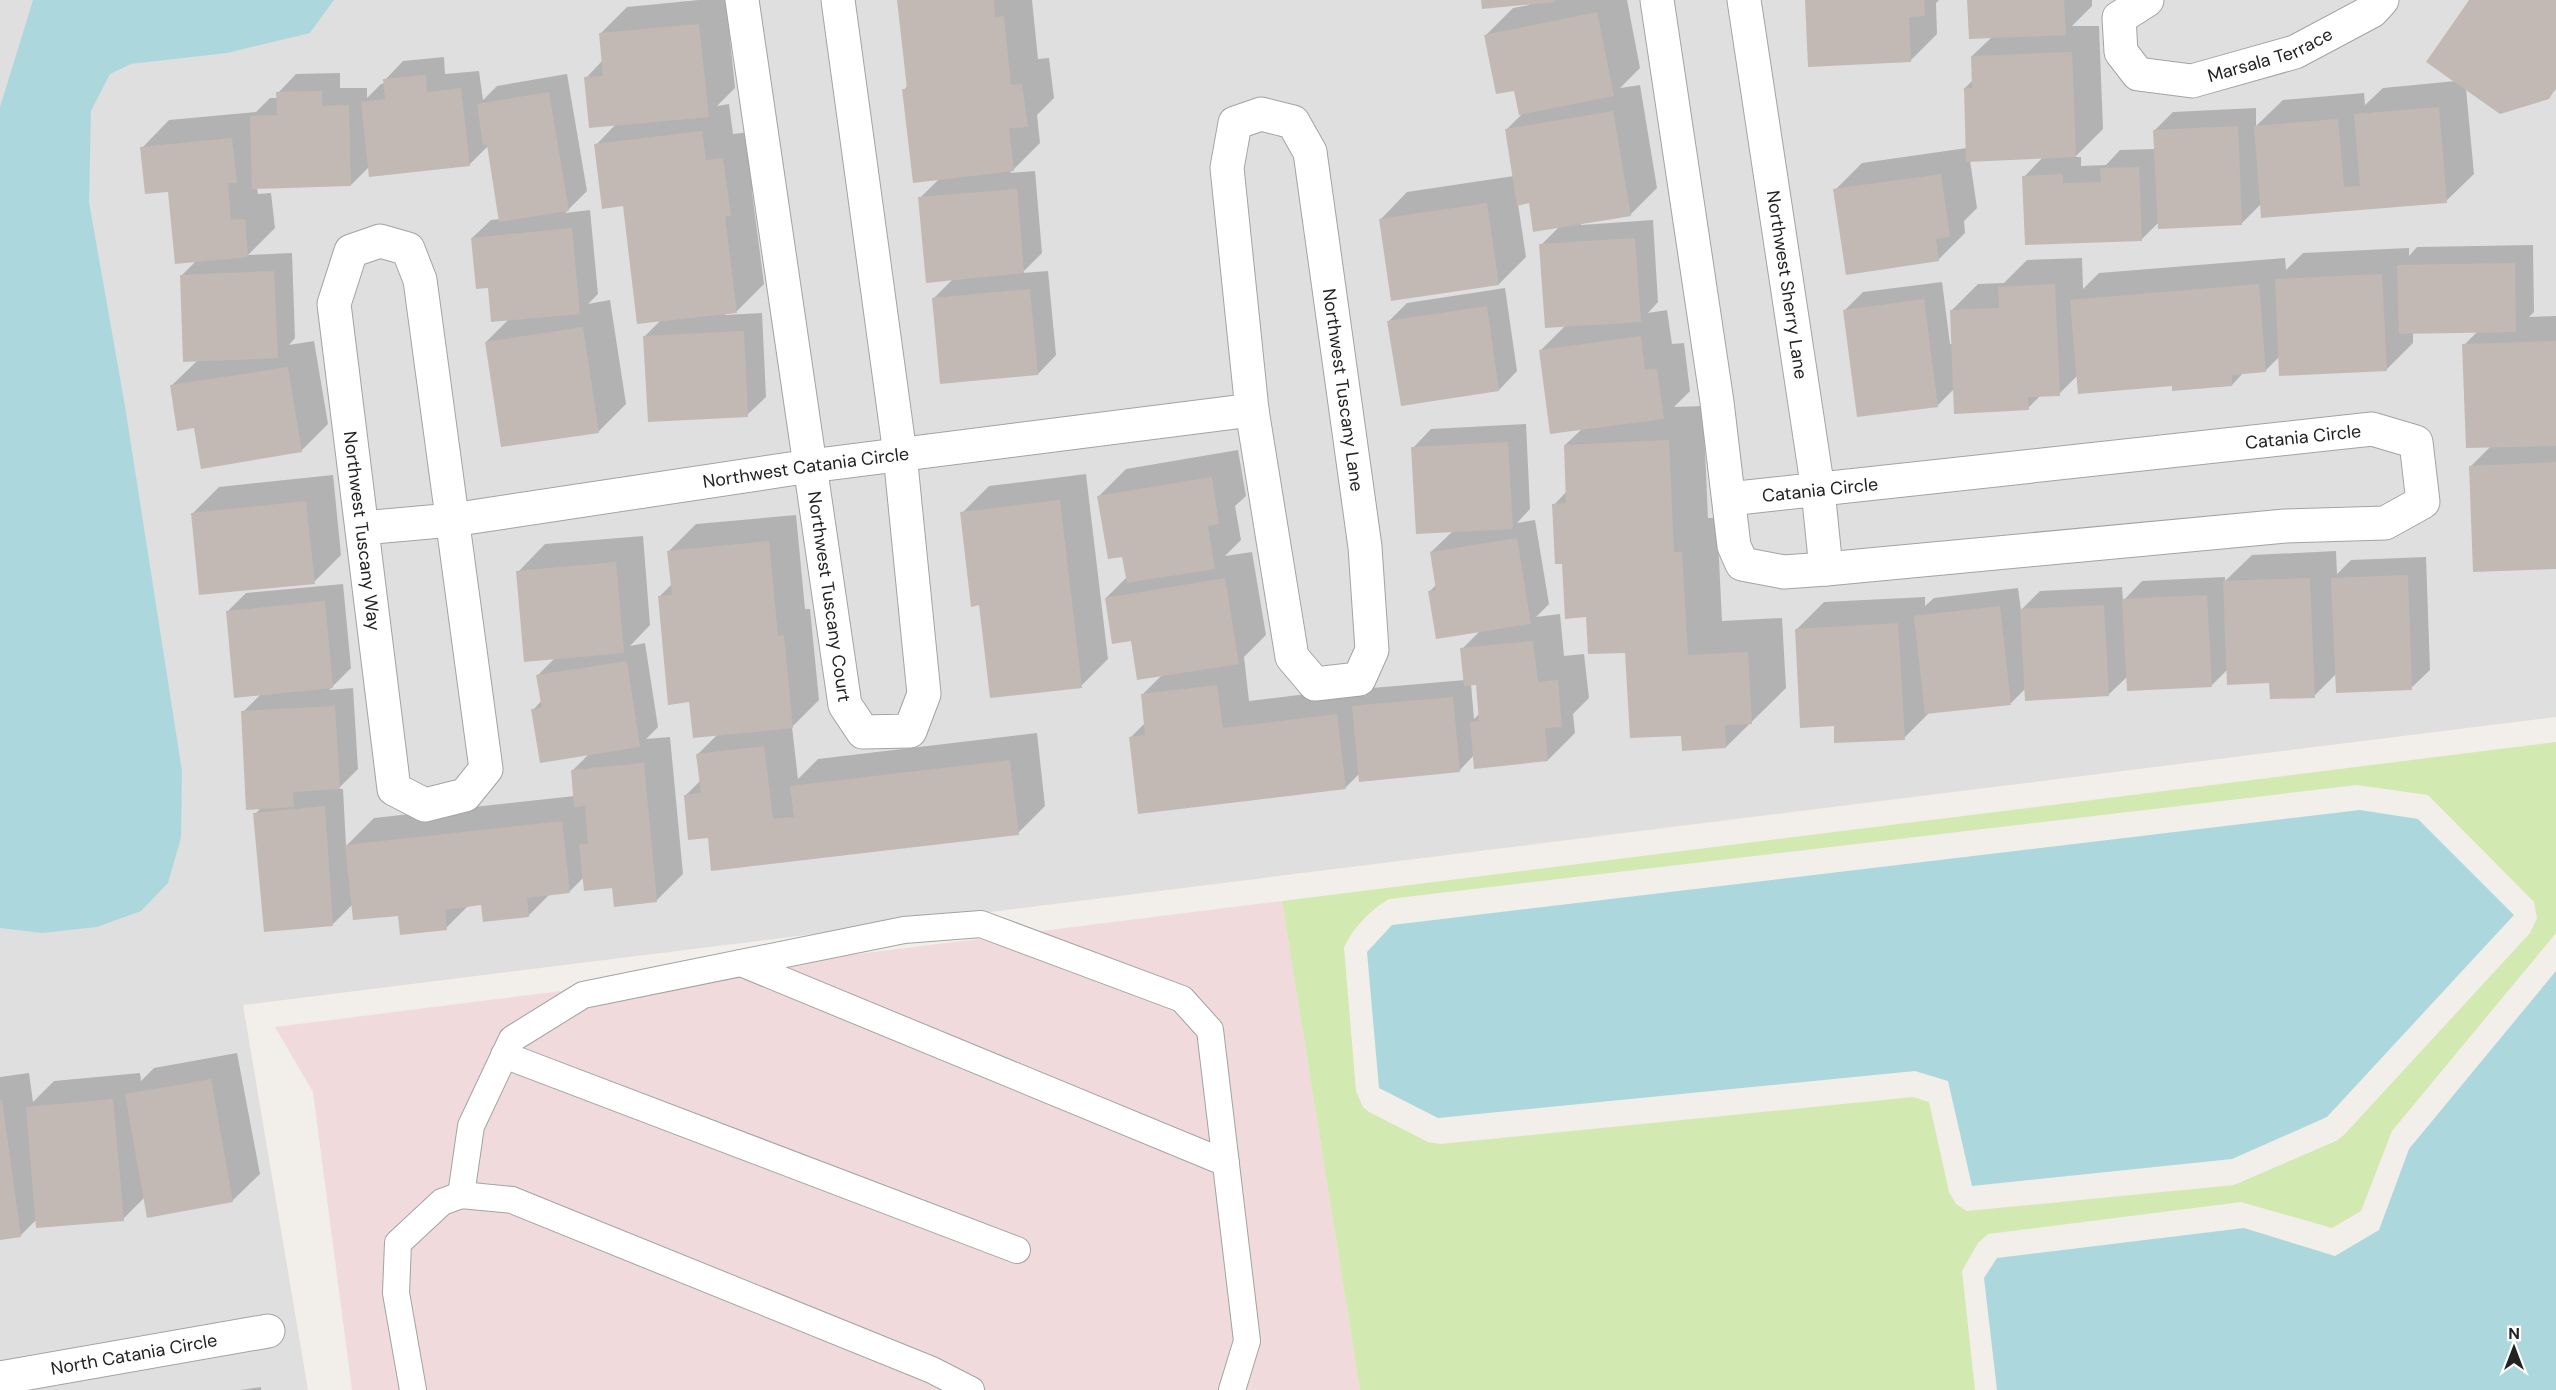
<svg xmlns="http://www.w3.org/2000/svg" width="2556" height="1390" font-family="'DM Sans',sans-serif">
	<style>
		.residential { fill: #e0dfdf }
		.commercial { fill: #f1dadb }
		.grass { fill: #d3e9b2; fill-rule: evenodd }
		.water { fill: #acd8dd }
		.shadow { fill: #0003; fill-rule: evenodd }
		.building { fill: #c2b9b5 }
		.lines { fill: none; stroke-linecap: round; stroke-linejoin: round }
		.lane-casing { stroke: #a3a3a3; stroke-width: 28 }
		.street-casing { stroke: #a3a3a3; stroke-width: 35 }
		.lane { stroke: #fff; stroke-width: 26 }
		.street { stroke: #fff; stroke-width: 33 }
		.labels { text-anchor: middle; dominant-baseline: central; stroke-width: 4.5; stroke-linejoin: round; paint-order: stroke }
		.street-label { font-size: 18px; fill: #222; stroke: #fff }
	</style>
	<rect width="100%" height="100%" fill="#f2eee9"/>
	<path class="residential" d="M 0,0 L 2556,0 L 2556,717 L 243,1005 L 308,1390 L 0,1390 Z"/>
	<path class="commercial" d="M 1282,901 L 1360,1390 L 352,1390 L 313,1092 L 275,1027 Z"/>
	<path class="grass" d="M 2556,742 L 2556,933 L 2392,1131 L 2361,1211 L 2332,1228 L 2241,1202 L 1988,1234 L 1978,1243 L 1962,1271 L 1975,1390 L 1360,1390 L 1282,901 ZM 2357,785 L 2428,795 L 2534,902 L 2537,918 L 2530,933 L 2344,1135 L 2336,1141 L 2234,1185 L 1967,1211 L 1956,1204 L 1949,1192 L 1929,1102 L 1913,1097 L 1440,1144 L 1428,1142 L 1369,1112 L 1363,1107 L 1356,1091 L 1344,947 C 1354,927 1370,910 1389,899 Z"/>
	<g class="water">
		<path d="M 33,0 L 334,0 L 310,33 L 227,53 L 131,64 L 110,74 L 91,111 L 89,202 L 125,406 L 182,771 L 181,838 L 168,883 L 141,911 L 97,927 L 42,933 L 0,928 L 0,107 Z"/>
		<path d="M 2360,810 L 2418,819 L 2514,915 L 2327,1117 L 2232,1159 L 1972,1186 L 1948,1081 L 1915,1071 L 1438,1118 L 1379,1088 L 1367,952 L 1392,925 Z"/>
		<path d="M 2556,971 L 2556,1390 L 1997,1390 L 1984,1278 L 1997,1258 L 2244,1228 L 2335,1256 L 2379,1230 L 2409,1149 Z"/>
	</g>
	<g class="shadow">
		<path d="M 699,0 L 726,0 L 735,88 L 717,106 L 729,104 L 733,134 L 750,132 L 757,188 L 752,192 L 764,284 L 737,311 L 725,313 L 725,315 L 762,313 L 766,397 L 747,415 L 645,336 L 661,320 L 624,204 L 596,145 L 616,124 L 586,78 L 603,60 L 600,34 L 627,7 Z"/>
		<path d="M 899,0 L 1032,0 L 1038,59 L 1049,58 L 1054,98 L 1037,115 L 1040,143 L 1010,173 L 1035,171 L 1042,253 L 1022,273 L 1048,271 L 1056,355 L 1038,374 L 934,298 L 953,279 L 920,198 L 940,178 L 904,90 L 908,85 Z"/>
		<path d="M 1483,0 L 1627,0 L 1640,68 L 1620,88 L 1640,85 L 1657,188 L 1630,215 L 1581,223 L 1581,225 L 1653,220 L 1658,302 L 1648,313 L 1667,310 L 1672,344 L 1684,343 L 1690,391 L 1674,407 L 1703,406 L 1708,518 L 1717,518 L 1722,621 L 1782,618 L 1786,688 L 1726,747 L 1683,734 L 1627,651 L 1588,615 L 1564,562 L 1554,505 L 1567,491 L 1565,445 L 1582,429 L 1541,350 L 1566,325 L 1541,245 L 1560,226 L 1530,202 L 1518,204 L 1526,257 L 1499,284 L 1380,220 L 1407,192 L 1514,176 L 1506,130 L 1521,115 L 1515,89 L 1486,35 L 1513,8 L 1529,5 L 1529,3 Z"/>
		<path d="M 1807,0 L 1939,0 L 1936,3 L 1937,34 L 1910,61 Z"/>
		<path d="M 1969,0 L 2092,0 L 2092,6 L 2072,26 L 2099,26 L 2103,129 L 2075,157 L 2081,157 L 2081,166 L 2106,165 L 2120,150 L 2156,149 L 2155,130 L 2173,112 L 2256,108 L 2256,126 L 2283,100 L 2364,93 L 2365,105 L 2383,88 L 2456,81 L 2471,0 L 2556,0 L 2556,89 L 2548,97 L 2466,89 L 2474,174 L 2446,201 L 2262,203 L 2242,223 L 2159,222 L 2141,240 L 2024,177 L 2043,157 L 1970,160 L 1977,208 L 1964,221 L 1965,233 L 1938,260 L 1835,190 L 1862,163 L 1967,148 L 1965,88 L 1973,80 L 1972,56 L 1992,37 Z"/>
		<path d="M 444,57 L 445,74 L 479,71 L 483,100 L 497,86 L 567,74 L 587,191 L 565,213 L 590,210 L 598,294 L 588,304 L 610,300 L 626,404 L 599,431 L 486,342 L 509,319 L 489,286 L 472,238 L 491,220 L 500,219 L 488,146 L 469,165 L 369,167 L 351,185 L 257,188 L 258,194 L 271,193 L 275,228 L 248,255 L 292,253 L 295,338 L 289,345 L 314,341 L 328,424 L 301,451 L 195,427 L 171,386 L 198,360 L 181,276 L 197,260 L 170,190 L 142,148 L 169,120 L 256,112 L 270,98 L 278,98 L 278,93 L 296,74 L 340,73 L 340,88 L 367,88 L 367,98 L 381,84 L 385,83 L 385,80 L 403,61 Z"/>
		<path d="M 2533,245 L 2534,312 L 2529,317 L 2556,316 L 2556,567 L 2471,466 L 2491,446 L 2464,345 L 2478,331 L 2413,332 L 2413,343 L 2386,370 L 2280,356 L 2265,371 L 2244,372 L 2232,385 L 2173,384 L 2078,375 L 2059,394 L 2041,395 L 2028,408 L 1955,388 L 1938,405 L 1845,310 L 1863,292 L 1942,282 L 1950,344 L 1953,344 L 1951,311 L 1978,284 L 2004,283 L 2027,260 L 2082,258 L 2083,289 L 2099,273 L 2285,258 L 2286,270 L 2303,253 L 2409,248 L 2409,256 L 2417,247 Z"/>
		<path d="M 1505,288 L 1517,371 L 1499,390 L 1389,321 L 1407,303 Z"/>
		<path d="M 1526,424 L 1530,509 L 1517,523 L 1535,520 L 1549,604 L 1536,617 L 1560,614 L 1564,656 L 1584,654 L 1589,698 L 1573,714 L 1575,733 L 1548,760 L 1474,755 L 1459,771 L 1360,773 L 1345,788 L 1130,738 L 1145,723 L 1142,695 L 1162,675 L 1132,639 L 1106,598 L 1127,577 L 1123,555 L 1099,496 L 1126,469 L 1238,450 L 1246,496 L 1235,506 L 1241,540 L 1225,556 L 1252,552 L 1266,635 L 1244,657 L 1249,701 L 1364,687 L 1365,696 L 1372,688 L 1465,680 L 1462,649 L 1480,631 L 1429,592 L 1437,584 L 1431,552 L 1453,531 L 1413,448 L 1431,429 ZM 1477,683 L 1480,713 L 1474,719 L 1471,684 Z"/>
		<path d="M 1086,474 L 1108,659 L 1081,686 L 981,603 L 962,513 L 989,486 Z"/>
		<path d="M 333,475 L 341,555 L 314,582 L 192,514 L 219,487 Z"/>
		<path d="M 796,515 L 805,609 L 810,609 L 819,700 L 792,727 L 798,779 L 818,759 L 1037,733 L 1045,806 L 1018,833 L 709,836 L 685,796 L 701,780 L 698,754 L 718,734 L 690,701 L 659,597 L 672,584 L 669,551 L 696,524 Z"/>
		<path d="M 643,536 L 650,625 L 630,646 L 645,643 L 658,727 L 646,739 L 670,737 L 683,874 L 656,901 L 584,877 L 569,892 L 550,894 L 528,916 L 483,903 L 469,905 L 446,928 L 400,914 L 353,904 L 333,924 L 255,814 L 261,808 L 243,712 L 261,694 L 227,612 L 246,593 L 343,584 L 351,668 L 329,690 L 353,688 L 358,769 L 338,789 L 343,789 L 346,846 L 374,818 L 575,796 L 572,771 L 590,753 L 533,710 L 542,700 L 538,675 L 555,658 L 518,572 L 545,544 Z"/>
		<path d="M 2336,551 L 2337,574 L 2351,560 L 2426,557 L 2430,670 L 2411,688 L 2336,674 L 2314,696 L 2228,669 L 2212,685 L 2128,676 L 2108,695 L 2026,688 L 2011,703 L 1930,712 L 1904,738 L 1835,725 L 1797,629 L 1824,602 L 1925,597 L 1925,606 L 1934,598 L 2018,588 L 2021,610 L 2040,591 L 2122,587 L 2123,601 L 2142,581 L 2225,577 L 2225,581 L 2252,555 Z"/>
		<path d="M 237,1053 L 260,1174 L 232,1201 L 145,1197 L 123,1219 L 37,1219 L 20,1236 L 0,1238 L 0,1077 L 29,1073 L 33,1102 L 54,1081 L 140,1073 L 141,1081 L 154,1068 Z"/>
		<path d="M 261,1387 L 261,1390 L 241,1390 Z"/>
	</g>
	<g class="building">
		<path d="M 897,0 L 994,0 L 995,17 L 1004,16 L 1011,85 L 1022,84 L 1028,127 L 1009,128 L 1014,171 L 913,183 L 902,89 L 907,89 Z"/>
		<path d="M 1481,0 L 1555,0 L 1555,2 L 1482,9 Z"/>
		<path d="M 1805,0 L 1924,0 L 1925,16 L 1909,17 L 1911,62 L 1808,67 Z"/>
		<path d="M 1967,0 L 2064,0 L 2066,35 L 1969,39 Z"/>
		<path d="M 2469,0 L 2556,0 L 2556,88 L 2549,99 L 2500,114 L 2426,62 Z"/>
		<path d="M 1597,12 L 1614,96 L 1519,115 L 1514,91 L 1496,94 L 1484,35 Z"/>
		<path d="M 699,24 L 709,117 L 589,128 L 584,77 L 603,76 L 599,33 Z"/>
		<path d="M 2072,52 L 2076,157 L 1966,162 L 1964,88 L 1972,88 L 1971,56 Z"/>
		<path d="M 426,75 L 427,92 L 461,88 L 470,166 L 369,177 L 361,102 L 385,99 L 383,79 Z"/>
		<path d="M 322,91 L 322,106 L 349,105 L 351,186 L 252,189 L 250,116 L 277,115 L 276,92 Z"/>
		<path d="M 549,92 L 569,211 L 499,222 L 487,145 L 483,145 L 477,104 Z"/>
		<path d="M 2439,107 L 2447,203 L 2261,218 L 2254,126 L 2338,119 L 2344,187 L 2360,186 L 2354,114 Z"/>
		<path d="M 1613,111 L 1631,216 L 1533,232 L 1529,203 L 1517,206 L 1505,129 Z"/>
		<path d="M 2238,126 L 2242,225 L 2158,229 L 2153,130 Z"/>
		<path d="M 702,131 L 706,160 L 723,158 L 731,216 L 725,216 L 737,313 L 637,324 L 623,206 L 602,209 L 594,144 Z"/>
		<path d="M 232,138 L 237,183 L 228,183 L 231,220 L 245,219 L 248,257 L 175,264 L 168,192 L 145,194 L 140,147 Z"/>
		<path d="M 2139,167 L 2142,241 L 2025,245 L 2022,176 L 2063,174 L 2063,183 L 2101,182 L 2100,168 Z"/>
		<path d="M 1941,174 L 1950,237 L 1936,239 L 1939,261 L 1846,275 L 1833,189 Z"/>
		<path d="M 1017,189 L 1024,273 L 926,283 L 918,197 Z"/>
		<path d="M 1487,203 L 1499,285 L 1391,301 L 1379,219 Z"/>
		<path d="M 572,228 L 580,314 L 491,322 L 488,288 L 476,289 L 471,238 Z"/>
		<path d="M 1635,238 L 1641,322 L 1545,328 L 1539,244 Z"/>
		<path d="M 2515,263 L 2516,332 L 2399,334 L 2397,265 Z"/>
		<path d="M 274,271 L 278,358 L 183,362 L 180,275 Z"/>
		<path d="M 2382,274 L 2387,371 L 2279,376 L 2275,279 Z"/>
		<path d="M 2055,284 L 2060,396 L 2028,397 L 2029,410 L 1954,414 L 1950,310 L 1999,308 L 1998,287 Z"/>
		<path d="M 2259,284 L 2266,372 L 2232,375 L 2232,386 L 2172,391 L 2172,386 L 2078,394 L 2070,300 Z"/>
		<path d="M 1030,289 L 1038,375 L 940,384 L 932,298 Z"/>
		<path d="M 1924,299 L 1938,407 L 1857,417 L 1843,310 Z"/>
		<path d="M 1487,306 L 1499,391 L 1401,406 L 1387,321 Z"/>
		<path d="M 583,327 L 599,433 L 501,447 L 485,342 Z"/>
		<path d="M 744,331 L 748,417 L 648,422 L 643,336 Z"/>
		<path d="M 1641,336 L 1645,370 L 1657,369 L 1664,419 L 1550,434 L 1539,350 Z"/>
		<path d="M 2556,341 L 2556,446 L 2466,448 L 2462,344 Z"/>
		<path d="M 288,367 L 302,452 L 201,469 L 194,428 L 177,431 L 170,385 Z"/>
		<path d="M 1669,440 L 1674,552 L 1682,552 L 1688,655 L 1748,652 L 1752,724 L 1725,725 L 1726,748 L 1682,751 L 1681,736 L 1630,738 L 1625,653 L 1588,654 L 1586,617 L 1565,619 L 1562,564 L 1555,564 L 1552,504 L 1566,503 L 1564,445 Z"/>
		<path d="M 1508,442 L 1513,529 L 1416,534 L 1411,447 Z"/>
		<path d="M 2556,462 L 2556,569 L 2473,572 L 2469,466 Z"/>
		<path d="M 1212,477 L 1219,524 L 1208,526 L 1215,569 L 1127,583 L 1122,557 L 1108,559 L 1097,496 Z"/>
		<path d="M 1060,500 L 1082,688 L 990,698 L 979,605 L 971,607 L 960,512 Z"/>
		<path d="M 306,501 L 315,584 L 199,595 L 191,513 Z"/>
		<path d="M 1517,538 L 1531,624 L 1436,639 L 1428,591 L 1436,590 L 1430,552 Z"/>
		<path d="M 769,541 L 778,636 L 784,635 L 793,728 L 693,738 L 689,702 L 668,705 L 658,596 L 672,595 L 667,551 Z"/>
		<path d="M 616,562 L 624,653 L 524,662 L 516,571 Z"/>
		<path d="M 2408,575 L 2412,690 L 2336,693 L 2331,578 Z"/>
		<path d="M 1225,578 L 1239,664 L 1137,680 L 1131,641 L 1112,644 L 1105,598 Z"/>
		<path d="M 2310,578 L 2315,698 L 2270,699 L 2269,683 L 2227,685 L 2223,581 Z"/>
		<path d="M 2207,595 L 2212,687 L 2127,691 L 2122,599 Z"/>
		<path d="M 325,601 L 333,688 L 234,698 L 226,611 Z"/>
		<path d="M 2104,605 L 2109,696 L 2025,701 L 2020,609 Z"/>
		<path d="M 2000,606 L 2011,705 L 1925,714 L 1914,616 Z"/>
		<path d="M 1898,623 L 1905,740 L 1834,743 L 1834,726 L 1800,728 L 1795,629 Z"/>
		<path d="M 1533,641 L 1538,682 L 1558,680 L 1562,727 L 1545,728 L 1548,761 L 1474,769 L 1470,722 L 1479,721 L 1476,685 L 1464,686 L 1460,648 Z"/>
		<path d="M 627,661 L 640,747 L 540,763 L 531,709 L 542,708 L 536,675 Z"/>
		<path d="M 1217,685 L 1223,728 L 1337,714 L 1346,789 L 1138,814 L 1129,737 L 1145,735 L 1141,694 Z"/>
		<path d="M 1453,697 L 1460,772 L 1359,782 L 1352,706 Z"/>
		<path d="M 335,706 L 340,789 L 293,792 L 294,807 L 246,810 L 241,711 Z"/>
		<path d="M 764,746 L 773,819 L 794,817 L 790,786 L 1010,760 L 1019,835 L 711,871 L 708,838 L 688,840 L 684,795 L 701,793 L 696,754 Z"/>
		<path d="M 644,763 L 657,902 L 614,907 L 612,888 L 584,891 L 579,844 L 588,844 L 585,806 L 574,807 L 571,770 Z"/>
		<path d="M 325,806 L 333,926 L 264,932 L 253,813 Z"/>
		<path d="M 562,821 L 570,893 L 527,898 L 529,917 L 483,922 L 481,905 L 445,910 L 447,930 L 400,935 L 398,916 L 353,920 L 345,845 Z"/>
		<path d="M 211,1079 L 233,1202 L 147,1218 L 125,1094 Z"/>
		<path d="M 113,1099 L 124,1221 L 36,1228 L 26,1107 Z"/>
		<path d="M 0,1100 L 2,1100 L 21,1237 L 0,1240 Z"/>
	</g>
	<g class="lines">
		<defs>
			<g id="lane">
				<path d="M 741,963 L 1226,1163"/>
				<path d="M 504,1055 L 1017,1250"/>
				<path d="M 461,1195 L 471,1126 L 512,1039 L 583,995 L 904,930 L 981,924 L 1182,999 L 1210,1030 L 1247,1341 L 1232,1390"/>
				<path d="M 413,1390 L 396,1293 L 398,1243 L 442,1202 L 461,1195 L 512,1200 L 932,1370 L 971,1390"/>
			</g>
			<g id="street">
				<path id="s1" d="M 742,0 L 845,705 L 863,732 L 910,731 L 924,694 L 900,454 L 838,0"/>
				<path d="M 1657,0 L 1717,402 L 1734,546 L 1742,564 L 1784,572 L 1826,569 L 2285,526 L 2385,523 L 2423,502 L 2416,442 L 2372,429 L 1729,499"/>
				<path id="s2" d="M 1744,0 L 1818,490 L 1826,569"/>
				<path id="s3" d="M 2147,0 L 2119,18 L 2121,52 L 2138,74 L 2192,81 L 2295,52 L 2372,11 L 2382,0"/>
				<path d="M 1261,114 L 1293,122 L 1310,152 L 1365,547 L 1372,650 L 1359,679 L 1315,684 L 1292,657 L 1252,410 L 1227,168 L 1235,123 Z"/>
				<path d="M 380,241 L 408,249 L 420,280 L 486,769 L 465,795 L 425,805 L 394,789 L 334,304 L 351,251 Z"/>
				<path id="s4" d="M 362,528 L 452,520 L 810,466 L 1252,410"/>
				<path id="s5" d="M 0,1378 L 268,1331"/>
			</g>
		</defs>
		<use href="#lane" class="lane-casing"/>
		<use href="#street" class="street-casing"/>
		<use href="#lane" class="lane"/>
		<use href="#street" class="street"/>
	</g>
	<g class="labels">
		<g class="street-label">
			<text stroke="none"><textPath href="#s3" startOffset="232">Marsala Terrace</textPath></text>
			<text stroke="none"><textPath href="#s2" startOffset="288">Northwest Sherry Lane</textPath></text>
			<text transform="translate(1343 390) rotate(82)">Northwest Tuscany Lane</text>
			<text transform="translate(2303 437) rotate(-6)">Catania Circle</text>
			<text stroke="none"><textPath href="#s4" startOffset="448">Northwest Catania Circle</textPath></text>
			<text transform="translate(1820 490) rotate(-6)">Catania Circle</text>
			<text transform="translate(362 531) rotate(83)">Northwest Tuscany Way</text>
			<text stroke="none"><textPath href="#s1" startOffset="603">Northwest Tuscany Court</textPath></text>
			<text stroke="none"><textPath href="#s5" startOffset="136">North Catania Circle</textPath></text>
		</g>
	</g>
	<g transform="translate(2514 1348)" stroke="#ffffff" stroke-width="4.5" paint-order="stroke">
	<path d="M0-4.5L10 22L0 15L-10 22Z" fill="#222222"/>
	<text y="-9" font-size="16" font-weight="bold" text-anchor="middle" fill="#222222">N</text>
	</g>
</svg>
